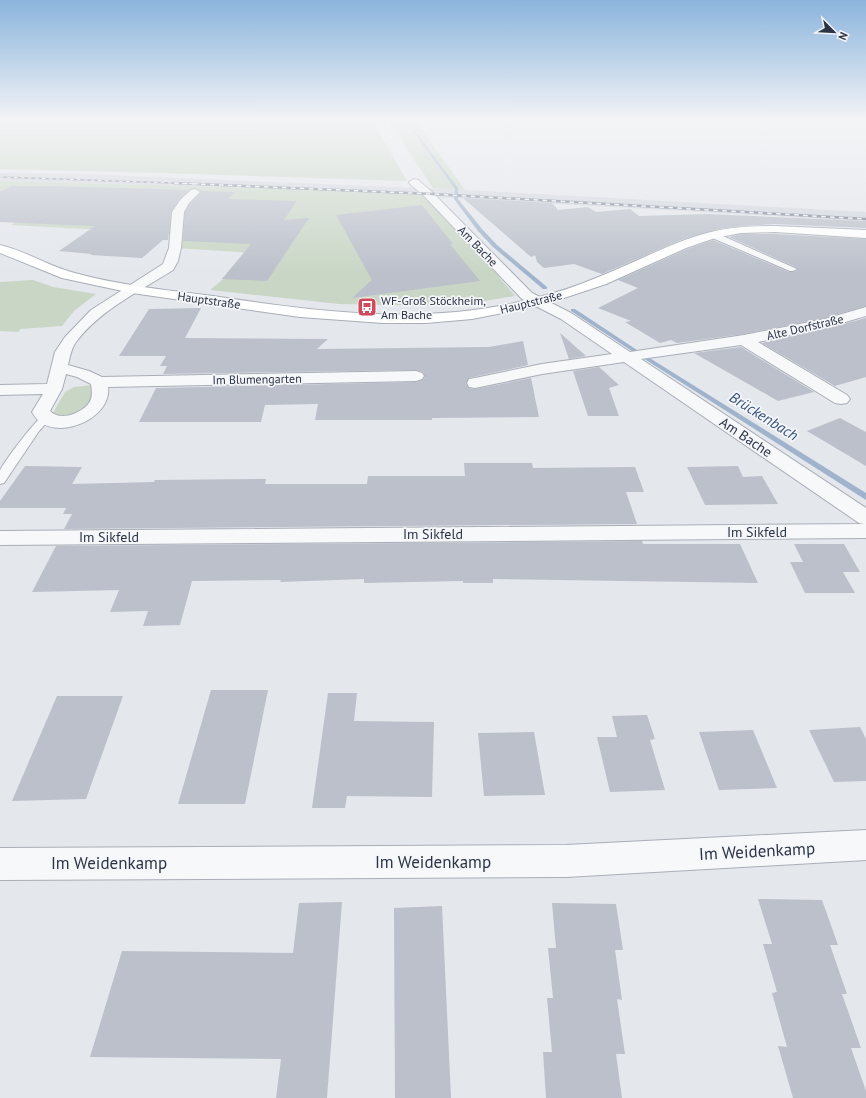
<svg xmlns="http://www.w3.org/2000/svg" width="866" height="1098" font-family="'PT Sans',sans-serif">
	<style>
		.built { fill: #d2d6de }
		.green { fill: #c9d6c5 }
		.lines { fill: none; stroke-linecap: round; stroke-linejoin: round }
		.stream { fill: #9fb4cc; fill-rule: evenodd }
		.building { fill: #bbc0ca }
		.lane-casing { stroke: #a9aeb7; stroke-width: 2 }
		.street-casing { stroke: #a9aeb7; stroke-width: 2 }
		.secondary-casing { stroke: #a9aeb7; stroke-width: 2 }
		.lane { fill: #f7f8fa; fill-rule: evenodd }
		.street { fill: #f7f8fa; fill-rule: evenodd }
		.secondary { fill: #fff; fill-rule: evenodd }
		.rail-far1-casing { stroke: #7d8696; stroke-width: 1.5 }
		.rail-casing { stroke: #7d8696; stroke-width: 2.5 }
		.rail-far1 { stroke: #f4f6f9; stroke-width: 1; stroke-dasharray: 3.5; stroke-linecap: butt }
		.rail { stroke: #f4f6f9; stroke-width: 1.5; stroke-dasharray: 4.5; stroke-linecap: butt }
		.labels { text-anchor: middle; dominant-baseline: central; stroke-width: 3.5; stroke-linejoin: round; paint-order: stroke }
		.far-street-label { font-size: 12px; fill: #2b3445; stroke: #f4f6f9 }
		.far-poi-label { font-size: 12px; fill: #2b3445; stroke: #f4f6f9; text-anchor: start }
		.street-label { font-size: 14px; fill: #2b3445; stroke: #f4f6f9 }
		.water-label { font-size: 15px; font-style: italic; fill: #34527a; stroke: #f4f6f9 }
		.near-street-label { font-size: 17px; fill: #2b3445; stroke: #f4f6f9 }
	</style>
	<rect width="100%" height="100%" fill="#e4e7ec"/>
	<path class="built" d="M 0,173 L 83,174 L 465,190 L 866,212 L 866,221 L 270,188 L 0,181 Z"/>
	<g class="green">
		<path d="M 0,120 L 372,120 L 407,181 L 165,173 L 0,169 Z"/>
		<path d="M 388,120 L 415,120 L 465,190 L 433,188 Z"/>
		<path d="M 0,181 L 270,188 L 431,196 L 515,296 L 454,306 L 339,304 L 210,290 L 221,281 L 231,268 L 254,253 L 175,248 L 177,234 L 11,225 L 39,208 L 0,205 Z"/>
		<path d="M 33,280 L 53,287 L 96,294 L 74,311 L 62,326 L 21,329 L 18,332 L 0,331 L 0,282 Z"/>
		<path d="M 92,385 C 92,388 93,392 92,395 C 88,411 68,421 53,413 L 65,392 L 74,387 Z"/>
	</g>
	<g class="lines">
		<g class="stream">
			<path d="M 405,120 L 407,120 L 458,188 L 458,199 L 482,229 L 497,245 L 547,287 L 547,289 L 543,289 L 493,247 L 478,231 L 454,199 L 455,189 Z"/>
			<path d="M 571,309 L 575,309 L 640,352 L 635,353 L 571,311 Z"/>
			<path d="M 648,357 L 866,493 L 866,500 L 646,360 L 645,359 Z"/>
		</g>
	</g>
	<g class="building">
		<path d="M 11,186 L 51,186 L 188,190 L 180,198 L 171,211 L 168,240 L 163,240 L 142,258 L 90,255 L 92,254 L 59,251 L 95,226 L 0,222 L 0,192 Z"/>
		<path d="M 201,191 L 235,192 L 228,199 L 297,201 L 284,220 L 309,218 L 267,281 L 222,279 L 251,244 L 183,241 L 185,212 L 190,204 L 201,193 Z"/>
		<path d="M 463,198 L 552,203 L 558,210 L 588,207 L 596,212 L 630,209 L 639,216 L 708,214 L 866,221 L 866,228 L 775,224 L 742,226 L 719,229 L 681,240 L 602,274 L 574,264 L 544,268 L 537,262 L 535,255 L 531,257 Z"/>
		<path d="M 422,205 L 453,244 L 450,244 L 480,281 L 352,298 L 372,280 L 336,215 Z"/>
		<path d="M 741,234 L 775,234 L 866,239 L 866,306 L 825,318 L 744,334 L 677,343 L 671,340 L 660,343 L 625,322 L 631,321 L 598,308 L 638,288 L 618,280 L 687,249 L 713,240 L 789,272 L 794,272 L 798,270 L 798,268 L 729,237 Z"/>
		<path d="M 201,308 L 185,338 L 328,339 L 317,349 L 489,347 L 523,341 L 528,365 L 469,378 L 466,384 L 469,388 L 475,389 L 531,378 L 539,417 L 432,418 L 432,420 L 315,420 L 318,404 L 265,405 L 261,422 L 139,422 L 156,388 L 416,382 L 422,380 L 425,377 L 423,372 L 416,370 L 163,374 L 167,366 L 160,366 L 166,356 L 119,356 L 149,309 Z"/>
		<path d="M 866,318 L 866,377 L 835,386 L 762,343 L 828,328 Z"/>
		<path d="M 560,333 L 586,356 L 569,359 Z"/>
		<path d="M 741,347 L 814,392 L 778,401 L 694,353 Z"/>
		<path d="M 599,367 L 619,385 L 609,388 L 619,416 L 588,416 L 573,371 Z"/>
		<path d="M 840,418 L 866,432 L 866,466 L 807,431 Z"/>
		<path d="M 464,463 L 532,463 L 533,468 L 635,467 L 644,492 L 626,492 L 637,524 L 64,529 L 72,514 L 63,514 L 66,508 L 0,508 L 0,501 L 25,466 L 82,467 L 72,484 L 154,482 L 155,480 L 266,479 L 265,484 L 367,484 L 368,476 L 465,476 Z"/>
		<path d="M 738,466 L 743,477 L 762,476 L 778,504 L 705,505 L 687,467 Z"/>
		<path d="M 642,541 L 643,544 L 740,544 L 758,583 L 493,579 L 493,583 L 463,583 L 463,581 L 364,583 L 364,579 L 280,582 L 281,580 L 192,581 L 180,625 L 143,626 L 148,611 L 110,612 L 119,590 L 32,592 L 56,546 Z"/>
		<path d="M 794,544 L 844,544 L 860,572 L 843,572 L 855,593 L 805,593 L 790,562 L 803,562 Z"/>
		<path d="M 211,690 L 268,690 L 245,804 L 178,804 Z"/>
		<path d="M 328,693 L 357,693 L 354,721 L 434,722 L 432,797 L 347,796 L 345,808 L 312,808 Z"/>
		<path d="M 57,696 L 123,696 L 86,799 L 12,801 Z"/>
		<path d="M 647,715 L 655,739 L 650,740 L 665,790 L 610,792 L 597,737 L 617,737 L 612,716 Z"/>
		<path d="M 860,727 L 866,739 L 866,781 L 834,782 L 809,730 Z"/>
		<path d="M 753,730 L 777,788 L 719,790 L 699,732 Z"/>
		<path d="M 534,732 L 545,795 L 484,796 L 478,733 Z"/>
		<path d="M 758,899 L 822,900 L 838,945 L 830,945 L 847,994 L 842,994 L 861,1048 L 851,1048 L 866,1091 L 866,1098 L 793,1098 L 778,1046 L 787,1047 L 772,993 L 777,992 L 763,944 L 772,944 Z"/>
		<path d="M 342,902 L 327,1098 L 276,1098 L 281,1059 L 90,1057 L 122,951 L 293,953 L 299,903 Z"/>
		<path d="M 552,903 L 616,904 L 623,950 L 615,950 L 622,1000 L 617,999 L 625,1054 L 616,1054 L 622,1098 L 546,1098 L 543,1052 L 552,1052 L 547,998 L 553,998 L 548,948 L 556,948 Z"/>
		<path d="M 442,906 L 451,1098 L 395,1098 L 394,908 Z"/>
	</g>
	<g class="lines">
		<defs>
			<g id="lane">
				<path d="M 710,233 L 716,233 L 797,269 L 793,271 L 790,271 L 710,237 Z"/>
				<path d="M 45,415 L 49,416 L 51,418 L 39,431 L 4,483 L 0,484 C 0,480 0,475 0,471 C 3,463 38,416 45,415 Z"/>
			</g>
			<g id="street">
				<path d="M 414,179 L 418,180 L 432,192 L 532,293 L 571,313 L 630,352 L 744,335 L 825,319 L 866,307 L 866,316 L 828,327 L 758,342 L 847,395 L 850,399 L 847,403 L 841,404 L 835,403 L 741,345 L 641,359 L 866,508 L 866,538 L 0,545 L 0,531 L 864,524 L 859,523 L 624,362 L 542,374 L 475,388 L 469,387 L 467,383 L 469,379 L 475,378 L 542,364 L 612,354 L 561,319 L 522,299 L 424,196 L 410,184 L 409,182 Z"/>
				<path d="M 195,189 L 200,192 L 189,203 L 184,212 L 181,248 L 178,261 L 173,270 C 140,291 100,310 76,342 C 71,349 70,357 68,365 L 89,371 L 102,377 L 416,371 L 422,373 L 424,376 L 422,379 L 416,381 L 108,387 C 112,417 63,439 40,422 C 37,420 34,415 32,412 L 43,394 L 0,395 L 0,385 L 47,384 L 55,352 L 65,337 L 91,310 L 163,264 L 169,248 L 172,212 L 181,199 L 191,190 ZM 66,374 L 77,377 L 91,384 C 92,391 93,397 89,403 C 82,413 60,422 50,411 L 62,389 Z"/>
				<path d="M 866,830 L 866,860 L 566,877 L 0,880 L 0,848 L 566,845 Z"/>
			</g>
			<path id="secondary" d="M 775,226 L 866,230 L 866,238 L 775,232 L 741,233 L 715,238 L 686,248 L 606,284 L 543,305 L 472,319 L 426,323 L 383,323 L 300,317 L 132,293 L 62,278 L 0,253 L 0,245 C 25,251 47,265 71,272 C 117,285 166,290 213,296 C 320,312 429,327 535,298 C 556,293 577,286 596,278 C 635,263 671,242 711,232 C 732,227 753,226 775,226 Z"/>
		</defs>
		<use href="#lane" class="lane-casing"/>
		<use href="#street" class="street-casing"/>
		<use href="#secondary" class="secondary-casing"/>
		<use href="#lane" class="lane"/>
		<use href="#street" class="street"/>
		<use href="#secondary" class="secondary"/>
		<defs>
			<path id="rail-far1" d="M 0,177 L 201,184"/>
			<path id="rail" d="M 174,183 L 433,194 L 866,219"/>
		</defs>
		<use href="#rail-far1" class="rail-far1-casing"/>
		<use href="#rail" class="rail-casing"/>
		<use href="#rail-far1" class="rail-far1"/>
		<use href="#rail" class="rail"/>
	</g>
	<linearGradient id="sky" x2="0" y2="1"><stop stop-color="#8bb4dd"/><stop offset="0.44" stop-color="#f3f4f6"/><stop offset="1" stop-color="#f3f4f6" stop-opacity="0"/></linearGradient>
	<rect width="866" height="273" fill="url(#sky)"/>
	<defs>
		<symbol id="bus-square" viewBox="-11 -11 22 22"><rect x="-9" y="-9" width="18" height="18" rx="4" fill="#d1495b" stroke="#f4f6f9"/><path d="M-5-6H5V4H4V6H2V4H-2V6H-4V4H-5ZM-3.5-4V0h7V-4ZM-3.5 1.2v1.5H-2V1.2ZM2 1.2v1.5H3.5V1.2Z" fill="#fff"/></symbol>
	</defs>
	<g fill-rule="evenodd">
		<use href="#bus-square" x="356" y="296" width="22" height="22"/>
	</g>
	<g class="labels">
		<g class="far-street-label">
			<text transform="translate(478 246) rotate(46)">Am Bache</text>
			<text transform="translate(209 300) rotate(8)">Hauptstraße</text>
			<text transform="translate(531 302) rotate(-14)">Hauptstraße</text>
			<text transform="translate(805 327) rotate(-13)">Alte Dorfstraße</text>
			<text transform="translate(257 379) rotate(-1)">Im Blumengarten</text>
		</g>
		<g class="far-poi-label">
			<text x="381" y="300">WF-Groß Stöckheim,<tspan x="381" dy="14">Am Bache</tspan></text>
		</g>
		<g class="street-label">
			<text transform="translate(746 437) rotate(34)">Am Bache</text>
			<text x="757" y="532">Im Sikfeld</text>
			<text x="433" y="534">Im Sikfeld</text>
			<text x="109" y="537">Im Sikfeld</text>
		</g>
		<g class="water-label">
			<text transform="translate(764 416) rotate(32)">Brückenbach</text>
		</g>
		<g class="near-street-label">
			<text transform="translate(757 851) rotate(-3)">Im Weidenkamp</text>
			<text x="433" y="862">Im Weidenkamp</text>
			<text x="109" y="863">Im Weidenkamp</text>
		</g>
	</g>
	<g transform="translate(834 32) rotate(114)" stroke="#f4f6f9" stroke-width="3" paint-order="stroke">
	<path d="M0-3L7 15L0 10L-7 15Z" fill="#2b3445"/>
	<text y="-6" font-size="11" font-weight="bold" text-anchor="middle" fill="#2b3445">N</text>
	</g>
</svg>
